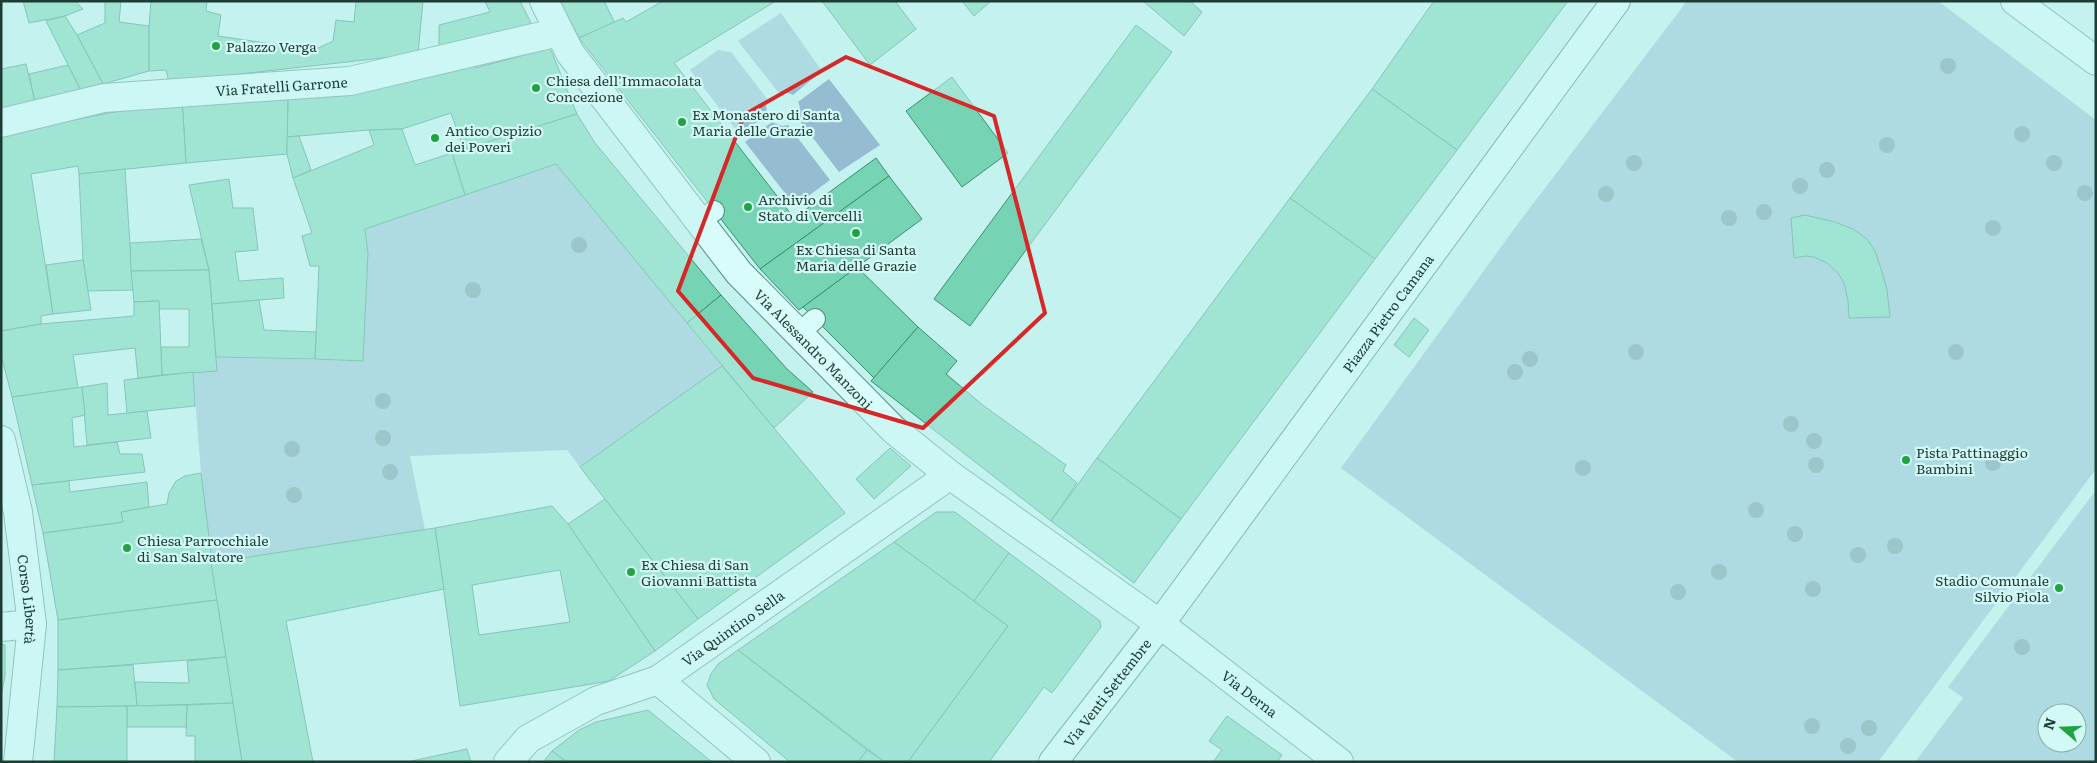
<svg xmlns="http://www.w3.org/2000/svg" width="2097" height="763" font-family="Literata,serif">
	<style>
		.green { fill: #96bcd1; fill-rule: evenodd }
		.building { fill: #76d3b3; stroke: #3b9071; fill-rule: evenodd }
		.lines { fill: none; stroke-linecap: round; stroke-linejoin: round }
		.service-casing { stroke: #588e82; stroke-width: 22 }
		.pedestrian-casing { stroke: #588e82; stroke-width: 30 }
		.minor-casing { stroke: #588e82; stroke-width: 30 }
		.secondary-casing { stroke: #3b7062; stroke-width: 30 }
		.service { stroke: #d7fcfa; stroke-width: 20 }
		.pedestrian { stroke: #d7fcfa; stroke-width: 28 }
		.minor { stroke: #d7fcfa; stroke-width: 28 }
		.secondary { stroke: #d7fcfa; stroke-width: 28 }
		.tree { fill: #6a909e }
		.marked { fill: none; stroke: #d62828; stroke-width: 4; stroke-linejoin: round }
		.poi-dot { fill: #22a341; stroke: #d3f9f7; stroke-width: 2 }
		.labels { text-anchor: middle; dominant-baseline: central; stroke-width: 4.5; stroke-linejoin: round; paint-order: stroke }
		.poi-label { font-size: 14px; fill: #1d3d34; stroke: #d3f9f7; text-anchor: start }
		.street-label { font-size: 14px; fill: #1d3d34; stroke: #d3f9f7 }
	</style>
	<rect width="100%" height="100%" fill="#c3f2ef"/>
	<g class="green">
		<path d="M 1687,1 L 1938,1 L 2096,120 L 2096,469 L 1878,762 L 1738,762 L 1341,468 L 1517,225 Z"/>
		<path d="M 781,13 L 822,71 L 793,95 L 786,92 L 778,92 L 738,41 Z"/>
		<path d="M 718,50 L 731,52 L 768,100 L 766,105 L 767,114 L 740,135 L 690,70 Z"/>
		<path d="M 829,79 L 880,145 L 839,172 L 797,117 L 800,107 L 798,102 Z"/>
		<path d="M 772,122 L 782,126 L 788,125 L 830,180 L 795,206 L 745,142 Z"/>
		<path d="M 556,164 L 722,366 L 580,467 L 567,450 L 410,456 L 425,530 L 211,563 L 201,473 L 193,372 L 217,370 L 216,357 L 363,361 L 368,253 L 365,229 Z"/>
		<path d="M 2096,490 L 2096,762 L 1915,762 L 1963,698 L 1948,687 ZM 2047,713 L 2077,713 L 2077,743 L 2047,743 Z"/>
	</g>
	<g class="building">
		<path d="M 23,1 L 75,1 L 83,9 L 65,16 L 29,23 Z"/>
		<path d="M 105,1 L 121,1 L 119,22 L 149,26 L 149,71 L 103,84 L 77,35 L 105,23 Z"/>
		<path d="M 151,1 L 207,1 L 206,11 L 221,15 L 218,36 L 314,50 L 333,41 L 336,20 L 354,22 L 356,1 L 423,1 L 418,54 L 169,82 L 166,70 L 149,71 L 149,26 Z"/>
		<path d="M 485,1 L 520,1 L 531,23 L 530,27 L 439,49 L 439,25 L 490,12 Z"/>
		<path d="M 560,1 L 604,1 L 615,23 L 579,38 Z"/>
		<path d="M 663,1 L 776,1 L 674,63 L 794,218 L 876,158 L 889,176 L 760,269 L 579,38 L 623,18 L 626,22 Z"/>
		<path d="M 822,1 L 895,1 L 916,29 L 870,65 Z"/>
		<path d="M 962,1 L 991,1 L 974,16 Z"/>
		<path d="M 1143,1 L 1190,1 L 1202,12 L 1184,36 Z"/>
		<path d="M 1434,1 L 1568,1 L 1457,150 L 1372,89 Z"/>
		<path d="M 65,16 L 77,35 L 103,84 L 81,91 L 46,21 Z"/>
		<path d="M 1136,25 L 1172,52 L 970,326 L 934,299 Z"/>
		<path d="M 550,48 L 577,114 L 464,150 L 451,113 L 402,129 L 369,130 L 287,137 L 288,95 L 475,63 L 476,68 Z"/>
		<path d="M 26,64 L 35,102 L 1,111 L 1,69 Z"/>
		<path d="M 68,65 L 81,91 L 35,102 L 29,74 Z"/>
		<path d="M 952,77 L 1008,153 L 962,187 L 906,111 Z"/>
		<path d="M 1372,89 L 1457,150 L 1375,259 L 1290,198 Z"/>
		<path d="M 288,95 L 287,154 L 186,163 L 182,99 Z"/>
		<path d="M 182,99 L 186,163 L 79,174 L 78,166 L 31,174 L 53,314 L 41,316 L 41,324 L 1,331 L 1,134 Z"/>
		<path d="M 577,114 L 595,143 L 721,295 L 687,323 L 556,164 L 465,195 L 452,153 Z"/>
		<path d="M 397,129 L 402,129 L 415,165 L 452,153 L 465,195 L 365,229 L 368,253 L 363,361 L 315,359 L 319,266 L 310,266 L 302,236 L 312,233 L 293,178 L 374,145 L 369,130 Z"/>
		<path d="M 299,136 L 311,170 L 293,178 L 287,154 L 287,137 Z"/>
		<path d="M 125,169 L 133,290 L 88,291 L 83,260 L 79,174 Z"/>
		<path d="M 889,176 L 922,219 L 799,310 L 760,269 Z"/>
		<path d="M 229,179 L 233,208 L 253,208 L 258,250 L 235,252 L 239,281 L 283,278 L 284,298 L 212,304 L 209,270 L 189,185 Z"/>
		<path d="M 1290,198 L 1375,259 L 1181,519 L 1097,458 Z"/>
		<path d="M 1805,215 L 1835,222 L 1853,229 L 1867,239 L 1875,251 L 1883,275 L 1887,290 L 1890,317 L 1849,318 L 1848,300 L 1844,283 L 1838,273 L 1827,263 L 1814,257 L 1805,256 L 1794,258 L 1791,218 Z"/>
		<path d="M 201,239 L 209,270 L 131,271 L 130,243 Z"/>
		<path d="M 83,260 L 91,310 L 53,314 L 46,265 Z"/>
		<path d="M 857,267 L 918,327 L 874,378 L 803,307 Z"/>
		<path d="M 209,270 L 217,371 L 162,375 L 161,347 L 189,347 L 189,309 L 159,309 L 159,301 L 134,302 L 131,271 Z"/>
		<path d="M 721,295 L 787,369 L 813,392 L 774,428 L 687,323 Z"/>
		<path d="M 259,300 L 264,330 L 316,332 L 315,359 L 216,357 L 212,304 Z"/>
		<path d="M 159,301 L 162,375 L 138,378 L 135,348 L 73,355 L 78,388 L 12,397 L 1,355 L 1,331 L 41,324 L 134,316 L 134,302 Z"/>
		<path d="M 1414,318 L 1429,330 L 1409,357 L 1394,345 Z"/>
		<path d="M 918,327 L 957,361 L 946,374 L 984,406 L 1066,465 L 1063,471 L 1077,483 L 1051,521 L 871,381 Z"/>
		<path d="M 722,366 L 845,513 L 698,619 L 580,467 Z"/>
		<path d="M 193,372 L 195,406 L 127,413 L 124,380 Z"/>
		<path d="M 107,383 L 108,415 L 147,411 L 151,438 L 87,445 L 82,387 Z"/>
		<path d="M 82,387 L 85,415 L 72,418 L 74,447 L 117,442 L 120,454 L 142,454 L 145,472 L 32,485 L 12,397 Z"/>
		<path d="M 890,448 L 911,466 L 874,499 L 856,479 Z"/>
		<path d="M 1097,458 L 1181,519 L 1134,583 L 1051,521 Z"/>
		<path d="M 201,473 L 217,600 L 58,620 L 43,533 L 123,522 L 121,512 L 167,504 L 169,493 L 176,481 L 185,476 Z"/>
		<path d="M 69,481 L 70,492 L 147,482 L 149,507 L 121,512 L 123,522 L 43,533 L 32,485 Z"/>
		<path d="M 605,499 L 698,619 L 655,651 L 568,524 Z"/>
		<path d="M 552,506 L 568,524 L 655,651 L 609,681 L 460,706 L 435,528 ZM 560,570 L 570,622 L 479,635 L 472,585 Z"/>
		<path d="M 936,512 L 955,512 L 1009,553 L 974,601 L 894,542 Z"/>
		<path d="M 435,528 L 444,589 L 286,621 L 313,762 L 242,762 L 211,563 Z"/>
		<path d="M 894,542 L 1008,626 L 908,762 L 881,762 L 882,760 L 738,650 Z"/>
		<path d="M 1009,553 L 1100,621 L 1101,627 L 1052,693 L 1044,687 L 989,762 L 908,762 L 1008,626 L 974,601 Z"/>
		<path d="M 217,600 L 226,657 L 58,670 L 58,620 Z"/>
		<path d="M 1,644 L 5,645 L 5,676 L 1,696 Z"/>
		<path d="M 738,650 L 867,750 L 858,762 L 790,762 L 714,699 L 707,685 L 711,674 L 718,664 Z"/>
		<path d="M 226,657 L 233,703 L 137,706 L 135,682 L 189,683 L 187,661 Z"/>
		<path d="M 133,665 L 137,706 L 57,707 L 58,670 Z"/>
		<path d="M 233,703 L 242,762 L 195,762 L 195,736 L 186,736 L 187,705 Z"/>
		<path d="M 187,705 L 186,727 L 127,727 L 127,706 Z"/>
		<path d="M 127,706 L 127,762 L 54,762 L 57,707 Z"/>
		<path d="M 648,710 L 712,762 L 567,762 L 552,751 L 579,730 L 596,722 Z"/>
		<path d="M 1227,716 L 1282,755 L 1277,762 L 1213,762 L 1222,750 L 1209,741 Z"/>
		<path d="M 467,749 L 471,762 L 407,762 Z"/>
		<path d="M 867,750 L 882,760 L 881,762 L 858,762 Z"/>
		<path d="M 552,751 L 567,762 L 543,762 Z"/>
	</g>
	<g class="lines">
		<defs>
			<g id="service">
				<path d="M 699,221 L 714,211"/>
				<path d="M 798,334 L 815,319"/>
			</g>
			<g id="pedestrian">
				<path id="s1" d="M 1,123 L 104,98 L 350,81 L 559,32"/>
				<path id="s2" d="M 1,440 L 18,512 L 32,624 L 18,762"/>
				<path d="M 1,627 L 32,624"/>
			</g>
			<g id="minor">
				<path id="s3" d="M 544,1 L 570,53 L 739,273 L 894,430 L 950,475 L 1160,624 L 1339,762"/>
				<path d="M 2015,1 L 2096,61"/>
				<path d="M 658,680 L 756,762"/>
				<path id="s4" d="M 508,762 L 528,739 L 596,701 L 658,680 L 950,475"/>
			</g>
			<g id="secondary">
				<path id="s5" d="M 1053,762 L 1160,624 L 1616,1"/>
			</g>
		</defs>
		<use href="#service" class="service-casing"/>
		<use href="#pedestrian" class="pedestrian-casing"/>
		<use href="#minor" class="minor-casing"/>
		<use href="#secondary" class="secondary-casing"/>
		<use href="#service" class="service"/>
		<use href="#pedestrian" class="pedestrian"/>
		<use href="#minor" class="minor"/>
		<use href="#secondary" class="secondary"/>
	</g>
	<g class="tree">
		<circle cx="1948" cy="66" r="8"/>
		<circle cx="2022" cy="134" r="8"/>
		<circle cx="1887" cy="145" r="8"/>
		<circle cx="1634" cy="163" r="8"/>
		<circle cx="2054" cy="163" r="8"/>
		<circle cx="1827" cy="170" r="8"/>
		<circle cx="1800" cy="186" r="8"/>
		<circle cx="2085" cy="193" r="8"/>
		<circle cx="1606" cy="194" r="8"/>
		<circle cx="1764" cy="212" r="8"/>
		<circle cx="1729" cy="218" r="8"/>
		<circle cx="1993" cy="228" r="8"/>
		<circle cx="579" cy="245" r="8"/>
		<circle cx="473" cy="290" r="8"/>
		<circle cx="1636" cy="352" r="8"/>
		<circle cx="1956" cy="352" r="8"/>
		<circle cx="1530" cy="359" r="8"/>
		<circle cx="1515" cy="372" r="8"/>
		<circle cx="383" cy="401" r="8"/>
		<circle cx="1791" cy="424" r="8"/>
		<circle cx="383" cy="438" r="8"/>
		<circle cx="1814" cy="441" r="8"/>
		<circle cx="292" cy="449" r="8"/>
		<circle cx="1993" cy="463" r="8"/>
		<circle cx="1816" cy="465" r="8"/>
		<circle cx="1583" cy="468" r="8"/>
		<circle cx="390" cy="472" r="8"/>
		<circle cx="294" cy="495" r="8"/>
		<circle cx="1756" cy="510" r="8"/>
		<circle cx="1795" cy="534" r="8"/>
		<circle cx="1895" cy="546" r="8"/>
		<circle cx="1858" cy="555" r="8"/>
		<circle cx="1719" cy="572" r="8"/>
		<circle cx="1813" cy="589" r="8"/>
		<circle cx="1678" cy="592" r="8"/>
		<circle cx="2022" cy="647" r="8"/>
		<circle cx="1812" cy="726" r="8"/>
		<circle cx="1869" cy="728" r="8"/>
		<circle cx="1848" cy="746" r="8"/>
	</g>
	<path d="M0 0H2097V763H0ZM 846,57 L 994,116 L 1045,313 L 923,428 L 753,378 L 678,291 L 744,115 Z" fill="#c3f2ef" fill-opacity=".55" fill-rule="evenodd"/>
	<path class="marked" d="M 846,57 L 994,116 L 1045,313 L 923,428 L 753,378 L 678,291 L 744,115 Z"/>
	<g class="poi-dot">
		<circle cx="216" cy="46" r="5"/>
		<circle cx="536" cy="88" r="5"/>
		<circle cx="682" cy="122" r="5"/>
		<circle cx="435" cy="138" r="5"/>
		<circle cx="748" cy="207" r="5"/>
		<circle cx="856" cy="233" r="5"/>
		<circle cx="1906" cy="460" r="5"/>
		<circle cx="127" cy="548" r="5"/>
		<circle cx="631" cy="572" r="5"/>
		<circle cx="2059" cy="588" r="5"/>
	</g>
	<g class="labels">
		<g class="poi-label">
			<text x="226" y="46">Palazzo Verga</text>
			<text x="546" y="80">Chiesa dell'Immacolata<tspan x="546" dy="16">Concezione</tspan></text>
			<text x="692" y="114">Ex Monastero di Santa<tspan x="692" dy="16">Maria delle Grazie</tspan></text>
			<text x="445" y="130">Antico Ospizio<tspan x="445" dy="16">dei Poveri</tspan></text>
			<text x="758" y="199">Archivio di<tspan x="758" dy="16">Stato di Vercelli</tspan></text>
			<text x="856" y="249" text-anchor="middle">Ex Chiesa di Santa<tspan x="856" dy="16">Maria delle Grazie</tspan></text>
			<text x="1916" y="452">Pista Pattinaggio<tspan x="1916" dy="16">Bambini</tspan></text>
			<text x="137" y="540">Chiesa Parrocchiale<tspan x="137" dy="16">di San Salvatore</tspan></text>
			<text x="641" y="564">Ex Chiesa di San<tspan x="641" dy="16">Giovanni Battista</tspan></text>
			<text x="2049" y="580" text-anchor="end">Stadio Comunale<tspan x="2049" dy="16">Silvio Piola</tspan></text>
		</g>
		<g class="street-label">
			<text stroke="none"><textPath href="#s1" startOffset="284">Via Fratelli Garrone</textPath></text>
			<text stroke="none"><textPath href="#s5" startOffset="560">Piazza Pietro Camana</textPath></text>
			<text stroke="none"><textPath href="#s3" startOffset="442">Via Alessandro Manzoni</textPath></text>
			<text stroke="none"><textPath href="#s2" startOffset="162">Corso Libertà</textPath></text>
			<text stroke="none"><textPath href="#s4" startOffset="265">Via Quintino Sella</textPath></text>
			<text stroke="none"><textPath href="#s5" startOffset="88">Via Venti Settembre</textPath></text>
			<text stroke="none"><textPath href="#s3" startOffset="999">Via Derna</textPath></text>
		</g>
	</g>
	<rect width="2097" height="763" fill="none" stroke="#1d3d34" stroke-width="5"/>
	<g transform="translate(2062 728) rotate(289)"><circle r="24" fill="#d3f9f7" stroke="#8aaea9"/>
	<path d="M0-4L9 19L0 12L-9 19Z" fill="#22a341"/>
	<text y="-8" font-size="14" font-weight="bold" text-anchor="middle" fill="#1d3d34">N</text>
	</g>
</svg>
